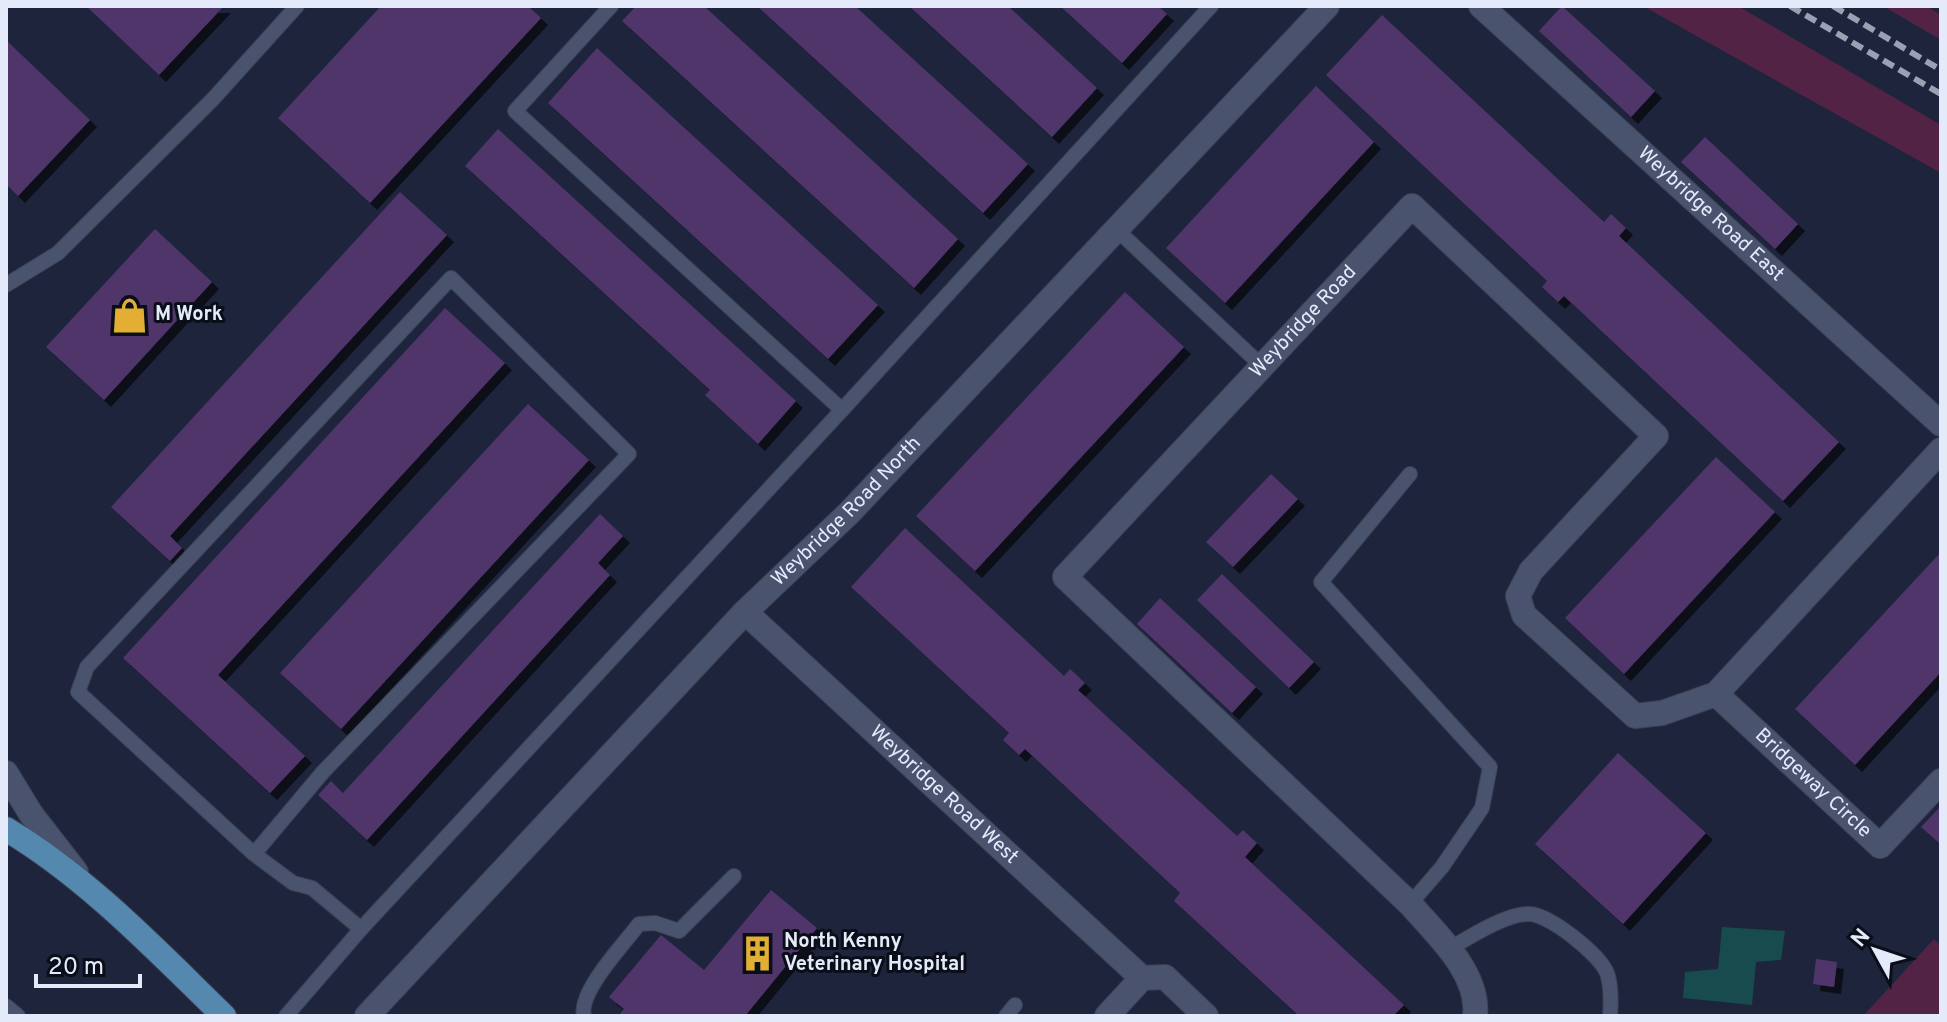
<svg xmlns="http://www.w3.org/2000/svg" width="1947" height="1022" font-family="Overpass,sans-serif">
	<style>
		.green { fill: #532346 }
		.water { fill: #174b4d }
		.building { fill: #4f366a; filter: url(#shadow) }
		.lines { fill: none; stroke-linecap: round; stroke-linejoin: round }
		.service-casing { stroke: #3c4155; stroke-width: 16 }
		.minor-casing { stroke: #3c4155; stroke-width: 26 }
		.primary-casing { stroke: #3c4155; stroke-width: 26 }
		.service { stroke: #4a536e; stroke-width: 14 }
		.minor { stroke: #4a536e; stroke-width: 24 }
		.primary { stroke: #5588ae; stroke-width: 24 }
		.rail { stroke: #9aa1b3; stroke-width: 6; stroke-dasharray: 12 6; stroke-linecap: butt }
		.labels { text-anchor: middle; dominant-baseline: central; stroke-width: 6; stroke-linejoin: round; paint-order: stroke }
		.street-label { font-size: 20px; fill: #e4eafa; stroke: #0a0e18 }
		.poi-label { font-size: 20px; font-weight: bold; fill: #e4eafa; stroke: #0a0e18; text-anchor: start }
	</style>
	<defs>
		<filter id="shadow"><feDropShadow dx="7" dy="7" stdDeviation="0" flood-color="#0009"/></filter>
	</defs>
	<rect width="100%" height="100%" fill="#1d243b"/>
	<g class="green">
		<path d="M 1643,6 L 1738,6 L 1941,125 L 1941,173 Z"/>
		<path d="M 1883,6 L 1926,6 L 1941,15 L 1941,40 Z"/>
		<path d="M 1934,939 L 1941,946 L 1941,1016 L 1863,1016 Z"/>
	</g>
	<path class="water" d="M 1722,927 L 1785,931 L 1781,960 L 1756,962 L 1752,1005 L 1683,998 L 1685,972 L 1718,969 Z"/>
	<g class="building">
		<path d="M 86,6 L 224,6 L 159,75 Z"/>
		<path d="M 381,6 L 528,6 L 541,18 L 370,203 L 278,118 Z"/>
		<path d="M 636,6 L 704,6 L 958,239 L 914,288 L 622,21 Z"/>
		<path d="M 757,6 L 855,6 L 1028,164 L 983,213 Z"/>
		<path d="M 909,6 L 1008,6 L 1097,88 L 1052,137 Z"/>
		<path d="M 1060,6 L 1158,6 L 1167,14 L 1122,63 Z"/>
		<path d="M 1562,6 L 1655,91 L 1631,117 L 1539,31 Z"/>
		<path d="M 1382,15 L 1604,222 L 1611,214 L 1626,228 L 1619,236 L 1839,442 L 1783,501 L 1564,296 L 1558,302 L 1542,287 L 1547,281 L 1326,75 Z"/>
		<path d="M 6,40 L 90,120 L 18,196 L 6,184 Z"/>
		<path d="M 597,48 L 878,305 L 828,359 L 548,103 Z"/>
		<path d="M 1316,86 L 1374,142 L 1225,303 L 1166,248 Z"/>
		<path d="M 498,129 L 796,401 L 758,444 L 705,395 L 710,390 L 465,166 Z"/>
		<path d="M 1705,137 L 1798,224 L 1775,249 L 1681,162 Z"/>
		<path d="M 400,192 L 447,235 L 170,536 L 182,548 L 170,561 L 111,507 Z"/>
		<path d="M 155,229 L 212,282 L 104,400 L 46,347 Z"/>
		<path d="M 1125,292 L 1184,347 L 975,571 L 916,516 Z"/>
		<path d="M 445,308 L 505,363 L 218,675 L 305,756 L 270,793 L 123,658 Z"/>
		<path d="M 528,404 L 589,460 L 341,729 L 280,673 Z"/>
		<path d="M 1716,457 L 1775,512 L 1624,674 L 1565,618 Z"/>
		<path d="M 1271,474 L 1298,499 L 1233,567 L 1206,542 Z"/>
		<path d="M 600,514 L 623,536 L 598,563 L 610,575 L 367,840 L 318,795 L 331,781 L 343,793 Z"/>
		<path d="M 905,528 L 1064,676 L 1070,669 L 1085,683 L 1078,690 L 1237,836 L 1243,830 L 1257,843 L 1245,857 L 1404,1005 L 1393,1016 L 1299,1016 L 1174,901 L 1180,893 L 1025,749 L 1019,755 L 1003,740 L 1009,733 L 851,587 Z"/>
		<path d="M 1941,552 L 1941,672 L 1855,765 L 1795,709 Z"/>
		<path d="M 1222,574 L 1314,662 L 1289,688 L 1197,600 Z"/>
		<path d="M 1160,598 L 1256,687 L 1232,713 L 1137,624 Z"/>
		<path d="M 1618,753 L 1706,833 L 1623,924 L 1535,844 Z"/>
		<path d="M 1941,806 L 1941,845 L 1921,827 Z"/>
		<path d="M 771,890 L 817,928 L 745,1016 L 618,1016 L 624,1009 L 609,997 L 661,935 L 704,970 Z"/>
		<path d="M 1816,959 L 1837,962 L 1834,987 L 1813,984 Z"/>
	</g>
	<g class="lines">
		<defs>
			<g id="service">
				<path d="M 1116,229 L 1262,366"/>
				<path d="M 6,285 L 58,253 L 213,99 L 297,6"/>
				<path d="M 842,410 L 1211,6"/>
				<path d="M 254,854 L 323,772 L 629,454 L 451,278 L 87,667 L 78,692 L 254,854 L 293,883 L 312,888 L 361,929 L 286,1016"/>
				<path d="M 1410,904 L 1442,867 L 1482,808 L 1490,767 L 1321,582 L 1410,474"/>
				<path d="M 361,929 L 842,410 L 515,111 L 611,6"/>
				<path d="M 1449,949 C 1468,938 1507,913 1529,914 C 1549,914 1599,954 1607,973 C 1611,984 1611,1004 1610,1016"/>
				<path d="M 6,1006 L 18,1016"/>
				<path d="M 584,1016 C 578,992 624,944 639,924 L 655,923 L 679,931 L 734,876"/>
				<path d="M 1006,1016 L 1015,1005"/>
			</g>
			<g id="minor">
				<path id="s1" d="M 1481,6 L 1941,424"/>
				<path id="s2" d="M 745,612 L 1142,978 L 1165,977 L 1206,1016"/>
				<path id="s3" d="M 1716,694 L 1880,846 L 1941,781"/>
				<path d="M 6,773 L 31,814 L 76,872"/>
				<path id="s4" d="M 367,1016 L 745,612 L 850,512 L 1327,6"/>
				<path d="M 1107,1016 L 1142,978"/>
				<path id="s5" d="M 1475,1016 C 1480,973 1436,934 1410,904 L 1065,577 L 1412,206 L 1656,436 L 1531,571 L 1518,596 L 1524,615 L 1635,716 L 1662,713 L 1716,694 L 1941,450"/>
			</g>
			<path id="primary" d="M 6,829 C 88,878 156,950 224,1016"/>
		</defs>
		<use href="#service" class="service-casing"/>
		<use href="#minor" class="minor-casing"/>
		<use href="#primary" class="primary-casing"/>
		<use href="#service" class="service"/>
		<use href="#minor" class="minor"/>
		<use href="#primary" class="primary"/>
		<g class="rail">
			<path d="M 1790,6 L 1941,94"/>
			<path d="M 1833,6 L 1941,70"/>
		</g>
	</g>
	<defs>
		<symbol id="shop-bare" viewBox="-9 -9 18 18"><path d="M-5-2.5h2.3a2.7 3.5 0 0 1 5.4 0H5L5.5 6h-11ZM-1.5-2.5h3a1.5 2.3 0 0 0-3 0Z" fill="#e2af34" stroke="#0a0e18" stroke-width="2.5" paint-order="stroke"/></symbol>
		<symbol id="building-bare" viewBox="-9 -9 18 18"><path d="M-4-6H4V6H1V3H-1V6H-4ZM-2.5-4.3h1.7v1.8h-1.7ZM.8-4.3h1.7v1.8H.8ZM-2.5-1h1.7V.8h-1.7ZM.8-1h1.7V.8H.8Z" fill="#e2af34" stroke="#0a0e18" stroke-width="2.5" paint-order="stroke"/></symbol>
	</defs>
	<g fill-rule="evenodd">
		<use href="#shop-bare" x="104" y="290" width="51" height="51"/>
		<use href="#building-bare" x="732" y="928" width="51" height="51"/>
	</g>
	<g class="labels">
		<g class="street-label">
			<text stroke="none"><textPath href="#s1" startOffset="310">Weybridge Road East</textPath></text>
			<text stroke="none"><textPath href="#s5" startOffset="958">Weybridge Road</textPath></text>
			<text stroke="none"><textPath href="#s4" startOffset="696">Weybridge Road North</textPath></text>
			<text stroke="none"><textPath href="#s3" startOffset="132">Bridgeway Circle</textPath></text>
			<text stroke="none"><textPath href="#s2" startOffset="270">Weybridge Road West</textPath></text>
		</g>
		<g class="poi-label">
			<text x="155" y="315">M Work</text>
			<text x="784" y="942">North Kenny<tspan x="784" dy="23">Veterinary Hospital</tspan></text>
		</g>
	</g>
	<rect width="1947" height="1022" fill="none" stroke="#e4eafa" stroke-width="16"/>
	<g transform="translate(1875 950) rotate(310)" stroke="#0a0e18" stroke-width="6" paint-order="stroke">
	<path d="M0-6L14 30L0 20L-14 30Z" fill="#e4eafa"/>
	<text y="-12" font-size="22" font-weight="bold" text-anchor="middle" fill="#e4eafa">N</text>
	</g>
	<path d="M36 974v12h104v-12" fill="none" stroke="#e4eafa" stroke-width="4"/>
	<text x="48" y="974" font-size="24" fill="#e4eafa" stroke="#0a0e18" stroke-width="6" paint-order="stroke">20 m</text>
</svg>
